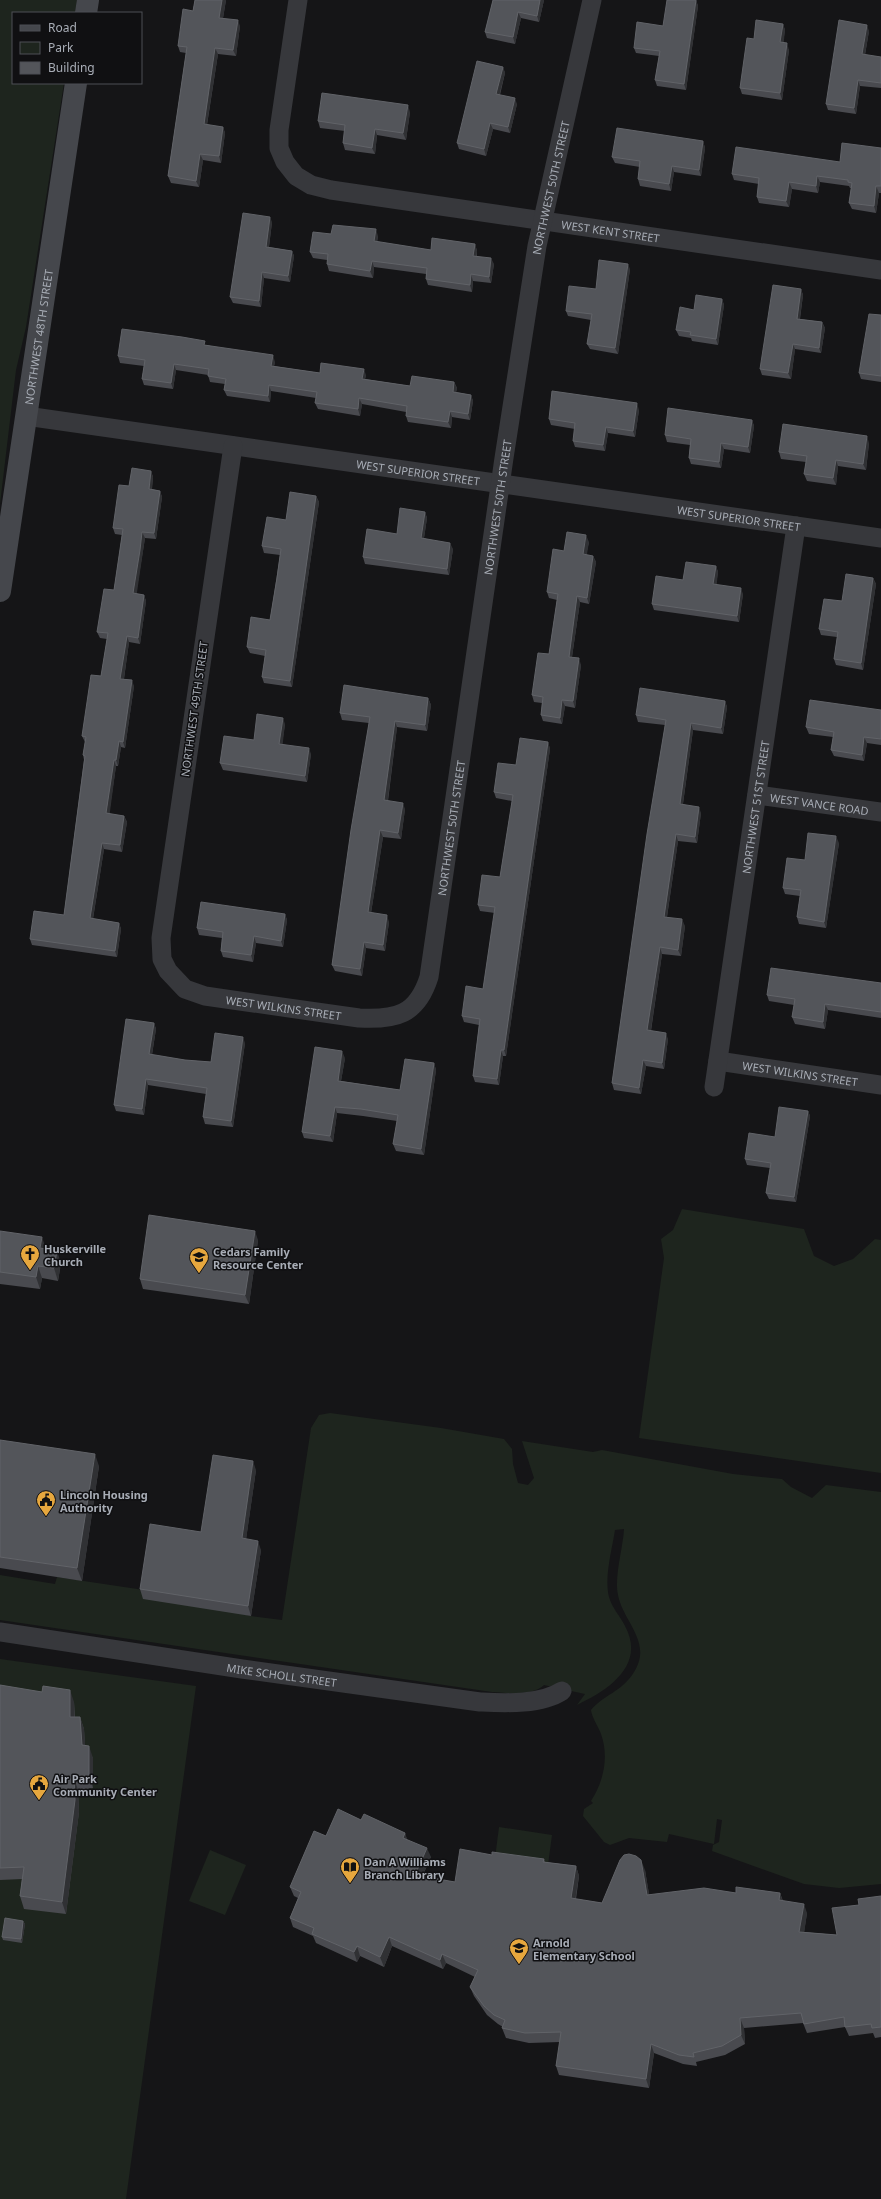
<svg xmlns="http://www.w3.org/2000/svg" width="881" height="2199" font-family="'Noto Sans',sans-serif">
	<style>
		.green { fill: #1e251e }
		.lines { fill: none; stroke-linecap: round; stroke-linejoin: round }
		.street { stroke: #37383c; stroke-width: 19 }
		.secondary { stroke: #45474c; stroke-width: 22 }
		.wall { fill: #494a4f }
		.shaded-wall { fill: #303134 }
		.building { fill: #53555a; stroke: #616368 }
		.labels { text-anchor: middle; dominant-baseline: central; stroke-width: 3; stroke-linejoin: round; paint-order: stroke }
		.street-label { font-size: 11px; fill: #a8adb6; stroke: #101012 }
		.poi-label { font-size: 11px; font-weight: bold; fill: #a8adb6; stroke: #101012; text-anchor: start }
	</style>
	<rect width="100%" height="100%" fill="#151517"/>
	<g class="green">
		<path d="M 0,0 L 77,0 L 75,13 L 13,13 L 13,83 L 64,83 L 26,327 L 16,370 L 0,504 Z"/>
		<path d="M 682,1209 L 804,1229 L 814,1256 L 834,1266 L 853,1259 L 875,1239 L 881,1240 L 881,1473 L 639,1438 L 664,1258 L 661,1239 L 673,1230 Z"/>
		<path d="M 330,1413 L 441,1428 L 504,1439 L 512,1449 L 513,1464 L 518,1483 L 528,1485 L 534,1478 L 522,1441 L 593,1452 L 602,1450 L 733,1474 L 782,1479 L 791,1487 L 812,1498 L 826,1485 L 881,1492 L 881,1884 L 839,1888 L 804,1884 L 712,1851 L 713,1845 L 719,1842 L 722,1820 L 717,1819 L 714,1844 L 669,1834 L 667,1842 L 629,1838 L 610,1845 L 604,1842 L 583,1816 L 584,1809 L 593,1803 L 591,1801 C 604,1781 609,1756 601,1734 C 598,1726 592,1718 591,1710 C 602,1696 623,1691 634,1672 C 653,1642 623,1622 618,1595 C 614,1577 623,1548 624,1529 L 615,1530 C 612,1550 604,1577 609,1597 C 612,1608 620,1616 625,1626 C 646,1665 609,1690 577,1705 L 585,1694 L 544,1685 C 533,1696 507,1693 492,1692 L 0,1620 L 0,1575 L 55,1584 L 57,1577 L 144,1590 L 251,1616 L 282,1620 L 311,1428 L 319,1415 Z"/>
		<path d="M 0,1659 L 196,1686 L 126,2199 L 0,2199 Z"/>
		<path d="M 499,1827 L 552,1835 L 548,1865 L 495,1858 Z"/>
		<path d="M 210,1850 L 246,1865 L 225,1915 L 189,1901 Z"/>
	</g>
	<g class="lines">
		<g class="street">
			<path id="s1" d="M 298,0 L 279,130 L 279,148 L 285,162 L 296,176 L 311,185 L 331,190 L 881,270"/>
			<path id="s2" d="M 26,416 L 881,538"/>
			<path id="s3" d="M 233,446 L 161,938 L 162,959 L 168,971 L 185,989 L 205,996 L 359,1018 C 396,1020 417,1015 429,977 L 504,458 L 537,246 L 592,0"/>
			<path id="s4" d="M 757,795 L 881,812"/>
			<path id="s5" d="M 718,1061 L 881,1085"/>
			<path id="s6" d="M 714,1087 L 796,526"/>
			<path id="s7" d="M 0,1632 L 242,1669 L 480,1702 C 504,1703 541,1705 562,1691"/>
		</g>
		<g class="secondary">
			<path d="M 86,13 L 88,0"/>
			<path id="s8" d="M 0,591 L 76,83"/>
		</g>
	</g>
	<g class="wall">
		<path d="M 195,0 L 226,0 L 223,18 L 240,26 L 236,56 L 218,54 L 207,125 L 223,127 L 225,133 L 221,163 L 203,160 L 199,187 L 171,183 L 168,176 L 186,53 L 180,52 L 178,46 L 193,11 Z"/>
		<path d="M 493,0 L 544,0 L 539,22 L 521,18 L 515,44 L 487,38 L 485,32 Z"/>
		<path d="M 696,0 L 698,6 L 686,90 L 657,86 L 655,80 L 659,56 L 636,53 L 634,48 L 663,26 Z"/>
		<path d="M 783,24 L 785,30 L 783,43 L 789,50 L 782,100 L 742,94 L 740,88 L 754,39 Z"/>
		<path d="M 869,31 L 865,55 L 881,57 L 881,88 L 860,86 L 856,114 L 828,110 L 826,104 Z"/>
		<path d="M 503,67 L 505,73 L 500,95 L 517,104 L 510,133 L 493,129 L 486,156 L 459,149 L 457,143 Z"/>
		<path d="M 410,112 L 406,140 L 377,135 L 375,154 L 345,150 L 343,143 L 345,131 L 320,128 L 318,121 Z"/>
		<path d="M 703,141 L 705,148 L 701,176 L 674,172 L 671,191 L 640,186 L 638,179 L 640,167 L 615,163 L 612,157 Z"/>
		<path d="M 881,148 L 881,193 L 879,193 L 876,213 L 852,209 L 849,203 L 851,188 L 850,188 L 849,186 L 820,182 L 818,193 L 792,189 L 789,207 L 759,203 L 757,197 L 759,184 L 734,180 L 732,174 L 840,162 Z"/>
		<path d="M 272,222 L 269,247 L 292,251 L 294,256 L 290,282 L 264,278 L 261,307 L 233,303 L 230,297 Z"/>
		<path d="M 331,234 L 378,236 L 377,242 L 431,250 L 475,244 L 477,251 L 477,256 L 494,264 L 491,283 L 473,281 L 472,292 L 428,285 L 426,279 L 426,274 L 374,267 L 373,278 L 329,271 L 327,264 L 327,260 L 313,258 L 310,252 Z"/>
		<path d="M 630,269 L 618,354 L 590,349 L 587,344 L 591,320 L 568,316 L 566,311 L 596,289 Z"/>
		<path d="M 801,289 L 803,295 L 800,319 L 822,322 L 825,328 L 821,353 L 795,349 L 791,379 L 762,375 L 760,369 Z"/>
		<path d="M 722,299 L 724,305 L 718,345 L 692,341 L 691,338 L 679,336 L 676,330 L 694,310 Z"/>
		<path d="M 881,315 L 881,382 L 861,379 L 859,373 Z"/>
		<path d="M 207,345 L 275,362 L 274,366 L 320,373 L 366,375 L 365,379 L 410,386 L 454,382 L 457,388 L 456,392 L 471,395 L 473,401 L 470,420 L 452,417 L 451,428 L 408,422 L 406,416 L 406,412 L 362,404 L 360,416 L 318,409 L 315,403 L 316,398 L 271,391 L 270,402 L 227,396 L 224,390 L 225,384 L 210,382 L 208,375 L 176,370 L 173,389 L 144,385 L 142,379 L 144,366 L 120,363 L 118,356 Z"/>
		<path d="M 639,410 L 635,437 L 608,433 L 605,451 L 575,447 L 573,441 L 575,429 L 551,425 L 549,419 Z"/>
		<path d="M 752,420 L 754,426 L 750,453 L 724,449 L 721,468 L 691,464 L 689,458 L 690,445 L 667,442 L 665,435 Z"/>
		<path d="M 869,443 L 866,470 L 838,466 L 836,485 L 807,481 L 804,474 L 806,462 L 781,459 L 779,452 Z"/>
		<path d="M 151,471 L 153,477 L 152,489 L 160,491 L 162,497 L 156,539 L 145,538 L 136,594 L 144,595 L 146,601 L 140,644 L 129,642 L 124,679 L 134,686 L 125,748 L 121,747 L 118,766 L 116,766 L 109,814 L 124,816 L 127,822 L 122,852 L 104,849 L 93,919 L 119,923 L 121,929 L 117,957 L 32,945 L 30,939 L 64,915 L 84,760 L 83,755 L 85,742 L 82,736 L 101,676 L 107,639 L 100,638 L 97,632 L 114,590 L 122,535 L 115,534 L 113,528 L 129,486 Z"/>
		<path d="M 316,496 L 319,502 L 292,687 L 264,683 L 262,677 L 265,656 L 250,653 L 247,647 L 270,620 L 280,555 L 264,553 L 262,546 L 286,520 Z"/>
		<path d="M 425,512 L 427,518 L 424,538 L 453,549 L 449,575 L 365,564 L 363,557 L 397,534 Z"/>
		<path d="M 589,542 L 586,555 L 593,556 L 596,562 L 589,604 L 580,602 L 572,657 L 581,665 L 575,708 L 565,706 L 562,724 L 543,721 L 541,715 L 542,703 L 534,702 L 532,695 L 549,654 L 557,600 L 549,598 L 547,592 L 564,551 Z"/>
		<path d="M 716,566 L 718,572 L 716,585 L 743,594 L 739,622 L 654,610 L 652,604 L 683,580 Z"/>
		<path d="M 873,578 L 876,584 L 863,670 L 836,665 L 834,659 L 837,637 L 821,635 L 819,629 L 842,601 Z"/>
		<path d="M 428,698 L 431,705 L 427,731 L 397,727 L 388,801 L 405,809 L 401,839 L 383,837 L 371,913 L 389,922 L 385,951 L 366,948 L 362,976 L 335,971 L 332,965 L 369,723 L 342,720 L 340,713 Z"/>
		<path d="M 725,701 L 727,707 L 723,734 L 693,730 L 683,804 L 701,813 L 697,843 L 678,841 L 667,917 L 685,926 L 681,956 L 662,954 L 651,1031 L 668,1039 L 664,1069 L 646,1066 L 641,1094 L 614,1090 L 612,1083 L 665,725 L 638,722 L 636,715 Z"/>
		<path d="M 881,710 L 881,745 L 867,743 L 864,761 L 834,756 L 831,750 L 833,737 L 809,734 L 806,727 Z"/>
		<path d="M 285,724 L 282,744 L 311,754 L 307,782 L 223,770 L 220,763 L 254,740 Z"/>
		<path d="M 548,742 L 550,749 L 506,1056 L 503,1056 L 499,1085 L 475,1082 L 473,1076 L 479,1025 L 464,1022 L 462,1016 L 483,989 L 495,913 L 480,911 L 478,905 L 500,877 L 512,801 L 496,798 L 494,792 L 516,765 Z"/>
		<path d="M 839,843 L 826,928 L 799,924 L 797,917 L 800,896 L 785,894 L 783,888 L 805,860 Z"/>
		<path d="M 285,914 L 287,920 L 283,947 L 256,943 L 253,962 L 223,957 L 221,951 L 222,938 L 199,935 L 197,928 Z"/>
		<path d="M 881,983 L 881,1018 L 828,1010 L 825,1029 L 795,1024 L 792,1017 L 794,1005 L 769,1001 L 767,995 Z"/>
		<path d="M 154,1023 L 156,1029 L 152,1055 L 185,1060 L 211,1062 L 245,1043 L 233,1127 L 205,1124 L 203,1117 L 206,1094 L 148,1085 L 144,1115 L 116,1111 L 114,1105 Z"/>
		<path d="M 345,1058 L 341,1081 L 400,1090 L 434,1063 L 436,1070 L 424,1155 L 396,1151 L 393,1144 L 397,1121 L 363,1116 L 337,1113 L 333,1142 L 304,1138 L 302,1132 Z"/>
		<path d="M 808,1111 L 810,1116 L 796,1202 L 769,1199 L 766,1193 L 770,1168 L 747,1165 L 745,1159 L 775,1137 Z"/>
		<path d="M 0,1231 L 46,1249 L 61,1263 L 58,1281 L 42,1278 L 40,1289 L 0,1284 Z"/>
		<path d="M 258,1240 L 249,1304 L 143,1289 L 140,1279 Z"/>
		<path d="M 0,1440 L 99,1466 L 82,1581 L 0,1568 Z"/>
		<path d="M 256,1470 L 246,1539 L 261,1550 L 251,1616 L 143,1599 L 140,1589 L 201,1532 Z"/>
		<path d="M 0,1685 L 74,1702 L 75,1717 L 80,1717 L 84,1729 L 85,1746 L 93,1758 L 93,1788 L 78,1790 L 79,1812 L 66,1914 L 24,1909 L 20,1896 L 22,1879 L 0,1880 Z"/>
		<path d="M 361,1820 L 405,1833 L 407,1840 L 431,1857 L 422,1877 L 455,1882 L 492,1855 L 544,1859 L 545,1862 L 576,1866 L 579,1876 L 576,1899 L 602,1903 L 645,1870 L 649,1895 L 780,1893 L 783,1901 L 807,1913 L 804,1932 L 837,1935 L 859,1905 L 881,1896 L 881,2037 L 875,2038 L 873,2033 L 849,2036 L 845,2027 L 807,2033 L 803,2023 L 744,2028 L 745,2044 L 725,2055 L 696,2062 L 697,2066 L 683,2064 L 654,2053 L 649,2088 L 559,2075 L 556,2066 L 560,2042 L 529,2043 L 506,2038 L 502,2028 L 503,2027 L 498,2024 L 487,2015 L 474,1996 L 470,1987 L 475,1977 L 446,1963 L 443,1969 L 392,1946 L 384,1967 L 360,1956 L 357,1962 L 316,1943 L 313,1936 L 293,1927 L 290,1918 L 298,1898 L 294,1896 L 290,1887 L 326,1836 Z"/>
		<path d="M 23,1921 L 25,1924 L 22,1943 L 3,1940 L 2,1937 Z"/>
	</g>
	<g class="shaded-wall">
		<path d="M 222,0 L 226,0 L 222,24 L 219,18 Z"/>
		<path d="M 540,0 L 544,0 L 539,22 L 537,16 Z"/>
		<path d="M 696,0 L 698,6 L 686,90 L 684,84 Z"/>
		<path d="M 518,12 L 521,18 L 515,44 L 513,37 Z"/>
		<path d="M 238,20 L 240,26 L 236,56 L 233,50 Z"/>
		<path d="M 783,24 L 785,30 L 783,49 L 780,42 Z"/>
		<path d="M 867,25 L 869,31 L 864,60 L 862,54 Z"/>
		<path d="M 787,43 L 789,50 L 782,100 L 780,93 Z"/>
		<path d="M 215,48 L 218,54 L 206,130 L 204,124 Z"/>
		<path d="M 503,67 L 505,73 L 498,100 L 496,94 Z"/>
		<path d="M 858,80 L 860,86 L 856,114 L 854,108 Z"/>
		<path d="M 515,98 L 517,104 L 510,133 L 508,127 Z"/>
		<path d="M 408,105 L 410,112 L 406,140 L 403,133 Z"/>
		<path d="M 490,123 L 493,129 L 486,156 L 484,149 Z"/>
		<path d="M 223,127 L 225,133 L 221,163 L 219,156 Z"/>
		<path d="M 375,129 L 377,135 L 375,154 L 372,148 Z"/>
		<path d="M 703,141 L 705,148 L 701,176 L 699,170 Z"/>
		<path d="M 200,154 L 203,160 L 199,187 L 196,181 Z"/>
		<path d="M 672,166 L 674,172 L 671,191 L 669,184 Z"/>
		<path d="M 817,176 L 820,182 L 818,193 L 816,186 Z"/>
		<path d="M 789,182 L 792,189 L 789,207 L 786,201 Z"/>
		<path d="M 876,186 L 879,193 L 876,213 L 874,206 Z"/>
		<path d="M 270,217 L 272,222 L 268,253 L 266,247 Z"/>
		<path d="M 376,229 L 378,236 L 376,248 L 374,241 Z"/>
		<path d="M 475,244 L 477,251 L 476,262 L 473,256 Z"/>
		<path d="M 292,251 L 294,256 L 290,282 L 288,276 Z"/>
		<path d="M 491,258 L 494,264 L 491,283 L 489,277 Z"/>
		<path d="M 372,261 L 374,267 L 373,278 L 370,271 Z"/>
		<path d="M 628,264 L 630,269 L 618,354 L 615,348 Z"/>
		<path d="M 262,272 L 264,278 L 261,307 L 259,301 Z"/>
		<path d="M 471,274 L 473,281 L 472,292 L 470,285 Z"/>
		<path d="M 801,289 L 803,295 L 799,324 L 797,319 Z"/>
		<path d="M 722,299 L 724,305 L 718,345 L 716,339 Z"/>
		<path d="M 822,322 L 825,328 L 821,353 L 819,348 Z"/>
		<path d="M 793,344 L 795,349 L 791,379 L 788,373 Z"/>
		<path d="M 273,355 L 275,362 L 273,372 L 271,366 Z"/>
		<path d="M 174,364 L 176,370 L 173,389 L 171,383 Z"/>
		<path d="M 364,369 L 366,375 L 364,385 L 362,379 Z"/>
		<path d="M 454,382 L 457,388 L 455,398 L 453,392 Z"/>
		<path d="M 269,385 L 271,391 L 270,402 L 268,396 Z"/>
		<path d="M 471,395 L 473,401 L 470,420 L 468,414 Z"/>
		<path d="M 359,398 L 362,404 L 360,416 L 358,409 Z"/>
		<path d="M 637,403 L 639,410 L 635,437 L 633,431 Z"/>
		<path d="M 450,411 L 452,417 L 451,428 L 448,422 Z"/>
		<path d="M 752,420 L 754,426 L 750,453 L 748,447 Z"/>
		<path d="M 606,427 L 608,433 L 605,451 L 603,445 Z"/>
		<path d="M 867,436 L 869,443 L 866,470 L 863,464 Z"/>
		<path d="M 721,443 L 724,449 L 721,468 L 719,462 Z"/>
		<path d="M 836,460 L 838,466 L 836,485 L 833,478 Z"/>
		<path d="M 151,471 L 153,477 L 151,495 L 149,489 Z"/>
		<path d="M 160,491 L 162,497 L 156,539 L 154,533 Z"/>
		<path d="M 316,496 L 319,502 L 292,687 L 290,681 Z"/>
		<path d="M 425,512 L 427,518 L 423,544 L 421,538 Z"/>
		<path d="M 142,532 L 145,538 L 136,599 L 133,593 Z"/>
		<path d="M 586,535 L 589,542 L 586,560 L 583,554 Z"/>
		<path d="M 450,543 L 453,549 L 449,575 L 447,569 Z"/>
		<path d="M 593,556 L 596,562 L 589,604 L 587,598 Z"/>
		<path d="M 716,566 L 718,572 L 716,591 L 713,584 Z"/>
		<path d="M 873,578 L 876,584 L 863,670 L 861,663 Z"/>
		<path d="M 741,588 L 743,594 L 739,622 L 737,616 Z"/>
		<path d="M 144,595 L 146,601 L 140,644 L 138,638 Z"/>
		<path d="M 577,596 L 580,602 L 571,663 L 569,657 Z"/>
		<path d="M 127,636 L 129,642 L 123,685 L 120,679 Z"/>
		<path d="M 579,658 L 581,665 L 575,708 L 573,701 Z"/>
		<path d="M 132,680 L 134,686 L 125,748 L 123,742 Z"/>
		<path d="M 428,698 L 431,705 L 427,731 L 425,725 Z"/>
		<path d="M 562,700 L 565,706 L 562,724 L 560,718 Z"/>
		<path d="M 725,701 L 727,707 L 723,734 L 721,728 Z"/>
		<path d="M 283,718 L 285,724 L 282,750 L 279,744 Z"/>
		<path d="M 395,721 L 397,727 L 387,806 L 384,800 Z"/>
		<path d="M 691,723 L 693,730 L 682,810 L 680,804 Z"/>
		<path d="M 864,737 L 867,743 L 864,761 L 862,755 Z"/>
		<path d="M 119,741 L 121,747 L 118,766 L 116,760 Z"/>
		<path d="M 548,742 L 550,749 L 506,1056 L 504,1050 Z"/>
		<path d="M 309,748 L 311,754 L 307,782 L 305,776 Z"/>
		<path d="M 114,760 L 116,766 L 109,819 L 106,813 Z"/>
		<path d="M 403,803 L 405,809 L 401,839 L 398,833 Z"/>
		<path d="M 699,807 L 701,813 L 697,843 L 695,837 Z"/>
		<path d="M 124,816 L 127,822 L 122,852 L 120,845 Z"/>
		<path d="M 380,830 L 383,837 L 370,919 L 368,912 Z"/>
		<path d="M 676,834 L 678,841 L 666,923 L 664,917 Z"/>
		<path d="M 836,836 L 839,843 L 826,928 L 824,922 Z"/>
		<path d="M 102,843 L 104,849 L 92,924 L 90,918 Z"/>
		<path d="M 285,914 L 287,920 L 283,947 L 281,941 Z"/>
		<path d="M 387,915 L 389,922 L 385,951 L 383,945 Z"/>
		<path d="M 682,919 L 685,926 L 681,956 L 678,950 Z"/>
		<path d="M 119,923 L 121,929 L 117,957 L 115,951 Z"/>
		<path d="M 254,936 L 256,943 L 253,962 L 251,955 Z"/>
		<path d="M 364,942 L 366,948 L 362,976 L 360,969 Z"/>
		<path d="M 660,947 L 662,954 L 650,1036 L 647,1030 Z"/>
		<path d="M 825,1004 L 828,1010 L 825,1029 L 823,1022 Z"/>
		<path d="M 154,1023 L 156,1029 L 151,1060 L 149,1054 Z"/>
		<path d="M 666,1033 L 668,1039 L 664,1069 L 662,1063 Z"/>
		<path d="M 243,1037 L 245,1043 L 233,1127 L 231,1121 Z"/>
		<path d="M 501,1050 L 503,1056 L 499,1085 L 497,1079 Z"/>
		<path d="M 342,1051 L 345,1058 L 340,1087 L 338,1081 Z"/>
		<path d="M 643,1060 L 646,1066 L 641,1094 L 639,1088 Z"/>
		<path d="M 434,1063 L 436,1070 L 424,1155 L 421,1149 Z"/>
		<path d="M 146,1079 L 148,1085 L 144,1115 L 142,1109 Z"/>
		<path d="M 335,1107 L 337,1113 L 333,1142 L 330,1136 Z"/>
		<path d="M 808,1111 L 810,1116 L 796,1202 L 794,1197 Z"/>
		<path d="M 255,1231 L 258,1240 L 249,1304 L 245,1295 Z"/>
		<path d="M 42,1237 L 46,1249 L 40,1248 Z"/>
		<path d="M 57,1251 L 61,1263 L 58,1281 L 54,1268 Z"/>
		<path d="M 38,1266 L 42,1278 L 40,1289 L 36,1277 Z"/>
		<path d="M 95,1454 L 99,1466 L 82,1581 L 77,1568 Z"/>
		<path d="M 253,1461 L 256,1470 L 245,1547 L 242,1538 Z"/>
		<path d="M 258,1541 L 261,1550 L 251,1616 L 248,1606 Z"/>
		<path d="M 70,1690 L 74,1702 L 75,1729 L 70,1717 Z"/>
		<path d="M 80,1717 L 84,1729 L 86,1757 L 82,1745 Z"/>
		<path d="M 89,1746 L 93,1758 L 93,1788 L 89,1776 Z"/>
		<path d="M 74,1778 L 78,1790 L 79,1812 L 66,1914 L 62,1902 Z"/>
		<path d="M 405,1833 L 408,1842 L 403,1838 Z"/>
		<path d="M 427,1848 L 431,1857 L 418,1885 L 415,1875 Z"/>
		<path d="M 641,1860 L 645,1870 L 651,1905 L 647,1895 Z"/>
		<path d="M 576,1866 L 579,1876 L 574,1907 L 571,1898 Z"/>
		<path d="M 780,1893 L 783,1902 L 779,1900 Z"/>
		<path d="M 804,1904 L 807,1913 L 803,1941 L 799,1932 Z"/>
		<path d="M 23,1921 L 25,1924 L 22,1943 L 21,1939 Z"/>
		<path d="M 389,1937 L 392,1946 L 384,1967 L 380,1957 Z"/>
		<path d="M 357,1946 L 360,1956 L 357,1962 L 354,1952 Z"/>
		<path d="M 442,1954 L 446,1963 L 443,1969 L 440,1960 Z"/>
		<path d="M 740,2018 L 744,2028 L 745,2044 L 741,2035 Z"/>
		<path d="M 651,2044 L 654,2053 L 649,2088 L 646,2079 Z"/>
	</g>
	<g class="building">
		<path d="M 195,0 L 222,0 L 219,18 L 238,20 L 233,50 L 215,48 L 204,124 L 223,127 L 219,156 L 200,154 L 196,181 L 168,176 L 187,47 L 178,46 L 183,9 L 193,11 Z"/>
		<path d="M 493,0 L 540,0 L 537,16 L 518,12 L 513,37 L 485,32 Z"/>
		<path d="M 667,0 L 696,0 L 684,84 L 655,80 L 660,51 L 634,48 L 637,22 L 663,26 Z"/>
		<path d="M 756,20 L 783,24 L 780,42 L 787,43 L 780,93 L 740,88 L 747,38 L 754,39 Z"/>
		<path d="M 839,20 L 867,25 L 862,54 L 881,57 L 881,83 L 858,80 L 854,108 L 826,104 Z"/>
		<path d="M 477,61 L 503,67 L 496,94 L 515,98 L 508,127 L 490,123 L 484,149 L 457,143 Z"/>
		<path d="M 322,93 L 408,105 L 403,133 L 375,129 L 372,148 L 343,143 L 345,125 L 318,121 Z"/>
		<path d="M 617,128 L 703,141 L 699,170 L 672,166 L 669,184 L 638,179 L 640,161 L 612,157 Z"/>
		<path d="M 842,143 L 881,148 L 881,186 L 876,186 L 874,206 L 849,203 L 852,183 L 848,182 L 848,180 L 817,176 L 816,186 L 789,182 L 786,201 L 757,197 L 759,178 L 732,174 L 736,147 L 840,162 Z"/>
		<path d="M 243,213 L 270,217 L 266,247 L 292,251 L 288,276 L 262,272 L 259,301 L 230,297 Z"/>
		<path d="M 333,225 L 376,229 L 374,241 L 431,250 L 432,238 L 475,244 L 473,256 L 491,258 L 489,277 L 471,274 L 470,285 L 426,279 L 427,268 L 372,261 L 370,271 L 327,264 L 328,254 L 310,252 L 313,232 L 331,234 Z"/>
		<path d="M 599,260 L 628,264 L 615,348 L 587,344 L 592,314 L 566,311 L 569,286 L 596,289 Z"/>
		<path d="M 773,285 L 801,289 L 797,319 L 822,322 L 819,348 L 793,344 L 788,373 L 760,369 Z"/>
		<path d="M 696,295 L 722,299 L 716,339 L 690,335 L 691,332 L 676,330 L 680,307 L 694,310 Z"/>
		<path d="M 869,314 L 881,315 L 881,376 L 859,373 Z"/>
		<path d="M 122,329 L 182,337 L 205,341 L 204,345 L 273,355 L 271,366 L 320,373 L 321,363 L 364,369 L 362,379 L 410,386 L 412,376 L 454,382 L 453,392 L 471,395 L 468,414 L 450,411 L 448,422 L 406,416 L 407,406 L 359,398 L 358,409 L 315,403 L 317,392 L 269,385 L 268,396 L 224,390 L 226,379 L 208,376 L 209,369 L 174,364 L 171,383 L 142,379 L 145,360 L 118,356 Z"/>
		<path d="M 552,391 L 637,403 L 633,431 L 606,427 L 603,445 L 573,441 L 575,423 L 549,419 Z"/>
		<path d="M 668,408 L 752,420 L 748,447 L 721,443 L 719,462 L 689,458 L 691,439 L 665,435 Z"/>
		<path d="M 783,424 L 867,436 L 863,464 L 836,460 L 833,478 L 804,474 L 807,456 L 779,452 Z"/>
		<path d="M 132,468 L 151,471 L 149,489 L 160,491 L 154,533 L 142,532 L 140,550 L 133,593 L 144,595 L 138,638 L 127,636 L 120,679 L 132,680 L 123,742 L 119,741 L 116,760 L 114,760 L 106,813 L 124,816 L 120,845 L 102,843 L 90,918 L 119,923 L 115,951 L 30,939 L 34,911 L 64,915 L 85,756 L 83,755 L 86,737 L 82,736 L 91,675 L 101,676 L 108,633 L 97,632 L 104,589 L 114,590 L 123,529 L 113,528 L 119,485 L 129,486 Z"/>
		<path d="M 290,492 L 316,496 L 290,681 L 262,677 L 266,650 L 247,647 L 251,617 L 270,620 L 277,578 L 281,549 L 262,546 L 267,517 L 286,520 Z"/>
		<path d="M 400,508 L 425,512 L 421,538 L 450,543 L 447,569 L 363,557 L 367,529 L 397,534 Z"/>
		<path d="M 567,532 L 586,535 L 583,554 L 593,556 L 587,598 L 577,596 L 569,657 L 579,658 L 573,701 L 562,700 L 560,718 L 541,715 L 543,697 L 532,695 L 538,653 L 549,654 L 558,594 L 547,592 L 553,549 L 564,551 Z"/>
		<path d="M 686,562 L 716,566 L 713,584 L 741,588 L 737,616 L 652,604 L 656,576 L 683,580 Z"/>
		<path d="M 846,574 L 873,578 L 861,663 L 834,659 L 838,632 L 819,629 L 824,599 L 842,601 Z"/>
		<path d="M 344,685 L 428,698 L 425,725 L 395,721 L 384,800 L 403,803 L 398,833 L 380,830 L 368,912 L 387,915 L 383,945 L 364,942 L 360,969 L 332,965 L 351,830 L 370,717 L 340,713 Z"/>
		<path d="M 640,688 L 725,701 L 721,728 L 691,723 L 680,804 L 699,807 L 695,837 L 676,834 L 664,917 L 682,919 L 678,950 L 660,947 L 647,1030 L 666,1033 L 662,1063 L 643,1060 L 639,1088 L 612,1083 L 647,834 L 666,720 L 636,715 Z"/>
		<path d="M 810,700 L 881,710 L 881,739 L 864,737 L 862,755 L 831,750 L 834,732 L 806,727 Z"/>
		<path d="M 257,714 L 283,718 L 279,744 L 309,748 L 305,776 L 220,763 L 224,736 L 254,740 Z"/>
		<path d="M 520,738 L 548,742 L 504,1050 L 501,1050 L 497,1079 L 473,1076 L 480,1019 L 462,1016 L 466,986 L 483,989 L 495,907 L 478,905 L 482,875 L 500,877 L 513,795 L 494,792 L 498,763 L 516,765 Z"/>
		<path d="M 808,833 L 836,836 L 824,922 L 797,917 L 801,890 L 783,888 L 787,858 L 805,860 Z"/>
		<path d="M 201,902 L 285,914 L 281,941 L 254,936 L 251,955 L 221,951 L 223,932 L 197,928 Z"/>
		<path d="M 771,968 L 881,983 L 881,1012 L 825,1004 L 823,1022 L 792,1017 L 795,999 L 767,995 Z"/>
		<path d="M 126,1019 L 154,1023 L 149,1054 L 185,1060 L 211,1062 L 215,1033 L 243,1037 L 231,1121 L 203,1117 L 207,1088 L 146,1079 L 142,1109 L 114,1105 Z"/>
		<path d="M 315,1047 L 342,1051 L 338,1081 L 400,1090 L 405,1059 L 434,1063 L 421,1149 L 393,1144 L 398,1115 L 361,1109 L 335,1107 L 330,1136 L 302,1132 Z"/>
		<path d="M 779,1107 L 808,1111 L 794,1197 L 766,1193 L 771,1163 L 745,1159 L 749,1133 L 775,1137 Z"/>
		<path d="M 149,1215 L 255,1231 L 245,1295 L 140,1279 Z"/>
		<path d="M 0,1231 L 42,1237 L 40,1248 L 57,1251 L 54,1268 L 38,1266 L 36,1277 L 0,1272 Z"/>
		<path d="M 0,1440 L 95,1454 L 77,1568 L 0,1557 Z"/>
		<path d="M 213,1455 L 253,1461 L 242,1538 L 258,1541 L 248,1606 L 140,1589 L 150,1524 L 201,1532 Z"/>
		<path d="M 0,1685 L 42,1692 L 43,1686 L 70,1690 L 70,1717 L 80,1717 L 82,1745 L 89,1746 L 89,1776 L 74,1778 L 75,1800 L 62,1902 L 20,1896 L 24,1867 L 0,1868 Z"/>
		<path d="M 338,1809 L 361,1820 L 364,1814 L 405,1833 L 403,1838 L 427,1848 L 415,1875 L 455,1882 L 460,1849 L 492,1855 L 492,1852 L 544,1859 L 543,1862 L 576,1866 L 571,1898 L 602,1903 L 620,1860 L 624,1855 L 629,1854 L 636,1856 L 641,1860 L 647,1895 L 704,1888 L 736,1893 L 736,1887 L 780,1893 L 779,1900 L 804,1904 L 799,1932 L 837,1935 L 832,1908 L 859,1905 L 858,1899 L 881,1896 L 881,2027 L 872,2028 L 871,2024 L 845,2027 L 844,2017 L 804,2024 L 801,2013 L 740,2018 L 741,2035 L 722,2046 L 693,2053 L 694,2057 L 679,2055 L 651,2044 L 646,2079 L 556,2066 L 561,2032 L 525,2033 L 502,2028 L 505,2020 L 494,2015 L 484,2006 L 470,1987 L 478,1970 L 442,1954 L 440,1960 L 389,1937 L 380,1957 L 357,1946 L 354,1952 L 312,1934 L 314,1928 L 290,1918 L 301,1892 L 290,1887 L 314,1831 L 326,1836 Z"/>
		<path d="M 5,1918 L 23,1921 L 21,1939 L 2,1937 Z"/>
	</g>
	<defs>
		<symbol id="church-pin" viewBox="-11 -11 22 30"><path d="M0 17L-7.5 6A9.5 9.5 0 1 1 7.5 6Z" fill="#e6a73e" stroke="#101012"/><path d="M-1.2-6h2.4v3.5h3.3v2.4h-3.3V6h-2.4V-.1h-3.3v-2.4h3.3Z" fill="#111"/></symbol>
		<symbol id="school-pin" viewBox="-11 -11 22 30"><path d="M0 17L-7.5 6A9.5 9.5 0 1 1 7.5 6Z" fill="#e6a73e" stroke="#101012"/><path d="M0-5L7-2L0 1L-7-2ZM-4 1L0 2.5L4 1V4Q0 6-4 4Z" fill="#111"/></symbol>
		<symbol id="civic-pin" viewBox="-11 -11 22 30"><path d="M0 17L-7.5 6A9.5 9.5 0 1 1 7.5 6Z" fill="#e6a73e" stroke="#101012"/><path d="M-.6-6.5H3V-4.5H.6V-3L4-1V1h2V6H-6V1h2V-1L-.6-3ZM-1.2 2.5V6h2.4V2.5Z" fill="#111"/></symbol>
		<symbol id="library-pin" viewBox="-11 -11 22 30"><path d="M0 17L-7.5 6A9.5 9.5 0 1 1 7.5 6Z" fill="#e6a73e" stroke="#101012"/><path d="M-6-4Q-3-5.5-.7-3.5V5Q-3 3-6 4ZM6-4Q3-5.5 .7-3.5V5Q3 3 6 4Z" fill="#111"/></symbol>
	</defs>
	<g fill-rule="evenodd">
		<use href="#church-pin" x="19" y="1243" width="22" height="30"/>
		<use href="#school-pin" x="188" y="1246" width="22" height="30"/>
		<use href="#civic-pin" x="35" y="1489" width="22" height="30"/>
		<use href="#civic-pin" x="28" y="1773" width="22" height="30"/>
		<use href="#library-pin" x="339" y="1856" width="22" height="30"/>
		<use href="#school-pin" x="508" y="1937" width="22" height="30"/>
	</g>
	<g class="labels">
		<g class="street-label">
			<text stroke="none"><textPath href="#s3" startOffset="1622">NORTHWEST 50TH STREET</textPath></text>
			<text stroke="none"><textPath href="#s1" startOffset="503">WEST KENT STREET</textPath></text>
			<text stroke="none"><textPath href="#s8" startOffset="257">NORTHWEST 48TH STREET</textPath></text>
			<text stroke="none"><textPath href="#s2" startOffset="396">WEST SUPERIOR STREET</textPath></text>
			<text stroke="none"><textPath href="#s3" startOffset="1298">NORTHWEST 50TH STREET</textPath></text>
			<text stroke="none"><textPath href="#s2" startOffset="720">WEST SUPERIOR STREET</textPath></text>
			<text transform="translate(194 709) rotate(-82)">NORTHWEST 49TH STREET</text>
			<text stroke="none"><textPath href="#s4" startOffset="63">WEST VANCE ROAD</textPath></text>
			<text stroke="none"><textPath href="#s6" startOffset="283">NORTHWEST 51ST STREET</textPath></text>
			<text stroke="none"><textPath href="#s3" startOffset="974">NORTHWEST 50TH STREET</textPath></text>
			<text stroke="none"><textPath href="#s3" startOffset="657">WEST WILKINS STREET</textPath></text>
			<text stroke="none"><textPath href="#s5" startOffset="83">WEST WILKINS STREET</textPath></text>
			<text stroke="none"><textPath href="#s7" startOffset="285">MIKE SCHOLL STREET</textPath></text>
		</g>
		<g class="poi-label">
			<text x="44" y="1248">Huskerville<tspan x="44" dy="13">Church</tspan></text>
			<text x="213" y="1251">Cedars Family<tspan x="213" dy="13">Resource Center</tspan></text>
			<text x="60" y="1494">Lincoln Housing<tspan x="60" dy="13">Authority</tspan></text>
			<text x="53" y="1778">Air Park<tspan x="53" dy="13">Community Center</tspan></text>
			<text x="364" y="1861">Dan A Williams<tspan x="364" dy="13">Branch Library</tspan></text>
			<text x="533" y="1942">Arnold<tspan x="533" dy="13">Elementary School</tspan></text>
		</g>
	</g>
	<rect x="12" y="12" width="130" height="72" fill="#101012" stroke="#4d4f54"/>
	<rect x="20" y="25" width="20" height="6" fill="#45474c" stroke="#4d4f54"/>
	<text x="48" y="32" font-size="12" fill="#a8adb6">Road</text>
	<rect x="20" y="42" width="20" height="12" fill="#1e251e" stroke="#4d4f54"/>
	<text x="48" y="52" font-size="12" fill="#a8adb6">Park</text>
	<rect x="20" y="62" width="20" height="12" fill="#53555a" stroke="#4d4f54"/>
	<text x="48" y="72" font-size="12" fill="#a8adb6">Building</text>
</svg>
